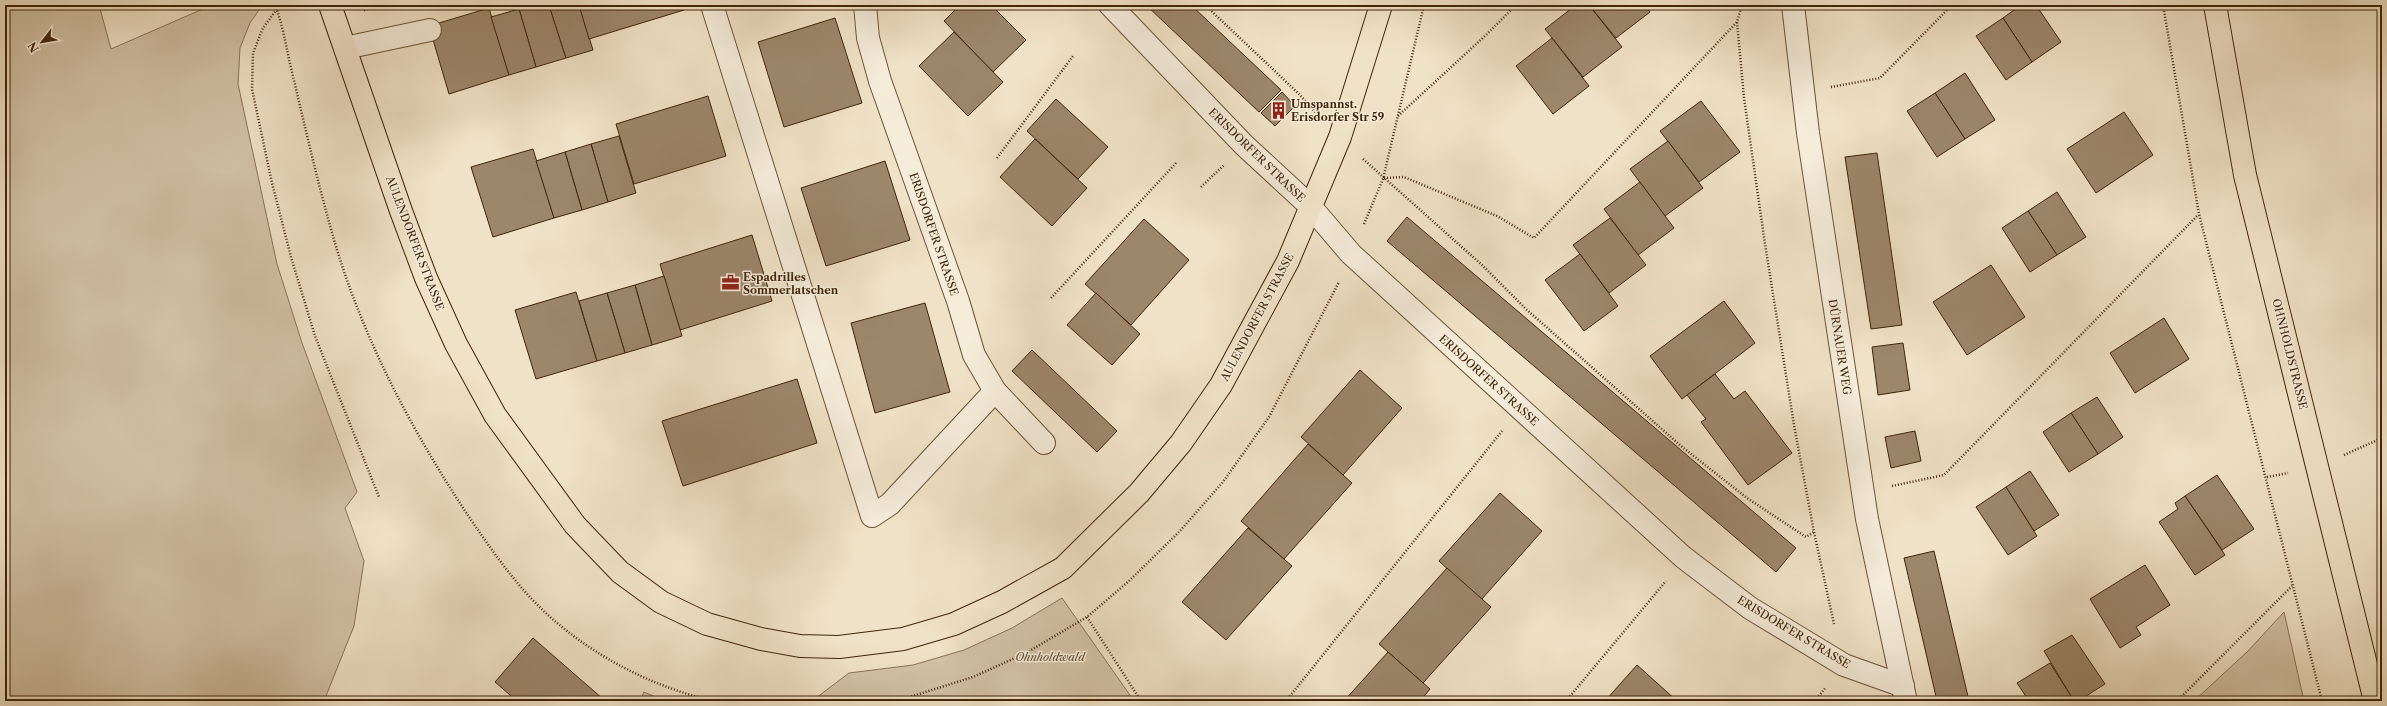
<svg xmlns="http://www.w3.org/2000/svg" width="2387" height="706" font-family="'Libre Caslon Text',serif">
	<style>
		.green { fill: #d2c2a6; stroke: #897457 }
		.building { fill: #9c876b; stroke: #402508 }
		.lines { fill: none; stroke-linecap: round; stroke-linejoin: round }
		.minor-casing { stroke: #6c5438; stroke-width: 24 }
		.major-casing { stroke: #402508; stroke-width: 24 }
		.path { stroke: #402508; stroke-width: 2.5; stroke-dasharray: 1 2; stroke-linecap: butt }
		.minor { stroke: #f5ecda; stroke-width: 22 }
		.major { stroke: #f0e2c6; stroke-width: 22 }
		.labels { text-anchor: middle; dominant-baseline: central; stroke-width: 3; stroke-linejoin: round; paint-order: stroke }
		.poi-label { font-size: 11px; font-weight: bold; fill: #402508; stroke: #f5ecda; text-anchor: start }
		.street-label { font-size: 11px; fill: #402508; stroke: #f5ecda }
		.park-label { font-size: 11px; font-style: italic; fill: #644c30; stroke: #f5ecda }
	</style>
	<rect width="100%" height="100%" fill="#f0e2c6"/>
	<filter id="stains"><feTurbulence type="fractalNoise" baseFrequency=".005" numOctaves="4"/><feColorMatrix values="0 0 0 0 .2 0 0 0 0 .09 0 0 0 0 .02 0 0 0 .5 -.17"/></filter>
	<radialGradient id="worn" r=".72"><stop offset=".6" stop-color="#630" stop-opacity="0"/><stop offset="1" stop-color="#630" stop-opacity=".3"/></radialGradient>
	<g class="green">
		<path d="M 5,5 L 99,5 L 111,49 L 212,5 L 260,5 L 261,7 L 250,23 L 240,48 L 238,84 L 277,264 L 302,343 L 357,492 L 345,508 L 364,561 L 354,626 L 324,701 L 5,701 Z"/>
		<path d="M 1062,598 L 1134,701 L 812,701 L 849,673 L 913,665 L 964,650 L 1012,628 Z"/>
		<path d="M 2284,612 L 2304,701 L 2194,701 L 2248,651 Z"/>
		<path d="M 644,692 L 665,701 L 640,701 Z"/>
	</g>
	<g class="building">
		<path d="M 530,5 L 549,5 L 566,58 L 536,67 L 519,9 Z"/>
		<path d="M 549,5 L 579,5 L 593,50 L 566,58 Z"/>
		<path d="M 579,5 L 682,5 L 684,10 L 589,39 Z"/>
		<path d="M 960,5 L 991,5 L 1026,40 L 993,72 L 944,21 Z"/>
		<path d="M 1146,5 L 1191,5 L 1281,90 L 1259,112 Z"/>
		<path d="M 1576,5 L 1589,5 L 1622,47 L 1583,77 L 1545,29 Z"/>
		<path d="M 1589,5 L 1645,5 L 1650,12 L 1616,38 Z"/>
		<path d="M 2021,5 L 2036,5 L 2061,42 L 2032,62 L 2003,18 Z"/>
		<path d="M 489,8 L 509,75 L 449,94 L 429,26 Z"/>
		<path d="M 519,9 L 536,67 L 509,75 L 491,17 Z"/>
		<path d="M 835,18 L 862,103 L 784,127 L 758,42 Z"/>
		<path d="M 2003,18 L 2032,62 L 2006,80 L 1976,36 Z"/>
		<path d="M 954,32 L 1003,82 L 968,116 L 919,66 Z"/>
		<path d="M 1552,38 L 1589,86 L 1553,114 L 1516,66 Z"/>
		<path d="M 1965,73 L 1995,120 L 1965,139 L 1935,93 Z"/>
		<path d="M 1282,92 L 1295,106 L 1275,126 L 1261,113 Z"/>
		<path d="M 1935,93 L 1965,139 L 1937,157 L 1907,111 Z"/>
		<path d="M 708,96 L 726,156 L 634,184 L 616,124 Z"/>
		<path d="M 1056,99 L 1108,147 L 1078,179 L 1027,131 Z"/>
		<path d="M 1701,101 L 1740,152 L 1699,182 L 1660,131 Z"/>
		<path d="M 2124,112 L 2153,155 L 2096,193 L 2067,149 Z"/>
		<path d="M 619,136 L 636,193 L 608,202 L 591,144 Z"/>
		<path d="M 1035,139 L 1087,188 L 1052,226 L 1000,177 Z"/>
		<path d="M 1668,141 L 1703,188 L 1665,216 L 1630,169 Z"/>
		<path d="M 591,144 L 608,202 L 582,210 L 565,152 Z"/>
		<path d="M 533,149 L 554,218 L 493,237 L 471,167 Z"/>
		<path d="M 565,152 L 582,210 L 554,218 L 536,161 Z"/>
		<path d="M 1877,153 L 1902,325 L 1871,329 L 1845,157 Z"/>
		<path d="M 885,161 L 910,240 L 826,266 L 801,188 Z"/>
		<path d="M 1640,182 L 1674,228 L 1638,255 L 1604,209 Z"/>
		<path d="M 2057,192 L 2086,237 L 2057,255 L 2028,211 Z"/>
		<path d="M 2028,211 L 2057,255 L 2030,272 L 2002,228 Z"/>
		<path d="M 1407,217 L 1796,548 L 1776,572 L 1387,241 Z"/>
		<path d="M 1610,218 L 1646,265 L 1609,293 L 1573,245 Z"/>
		<path d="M 1144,219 L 1189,260 L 1131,325 L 1085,284 Z"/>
		<path d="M 752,235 L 772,301 L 680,330 L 660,264 Z"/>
		<path d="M 1580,254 L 1618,306 L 1584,331 L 1545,280 Z"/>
		<path d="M 1991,265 L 2025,317 L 1967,355 L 1933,302 Z"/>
		<path d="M 664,276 L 682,336 L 652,345 L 635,285 Z"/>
		<path d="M 635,285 L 652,345 L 625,353 L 607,293 Z"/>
		<path d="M 576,292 L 597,361 L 536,379 L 515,310 Z"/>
		<path d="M 607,293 L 625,353 L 597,361 L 579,301 Z"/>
		<path d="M 1096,293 L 1140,334 L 1112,365 L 1067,325 Z"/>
		<path d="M 1724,301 L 1755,343 L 1682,399 L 1650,356 Z"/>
		<path d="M 925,303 L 950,392 L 875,413 L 851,323 Z"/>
		<path d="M 2164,318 L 2189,359 L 2135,393 L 2110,353 Z"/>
		<path d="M 1903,343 L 1910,390 L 1878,395 L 1872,347 Z"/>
		<path d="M 1032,350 L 1117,431 L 1097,452 L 1012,371 Z"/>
		<path d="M 1360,370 L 1402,408 L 1343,475 L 1301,437 Z"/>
		<path d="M 1715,374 L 1734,399 L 1745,391 L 1792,453 L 1748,485 L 1701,422 L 1706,419 L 1687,395 Z"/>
		<path d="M 797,379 L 817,443 L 683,486 L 662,421 Z"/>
		<path d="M 2097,397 L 2123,437 L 2098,454 L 2071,413 Z"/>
		<path d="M 2071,413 L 2098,454 L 2069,472 L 2043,432 Z"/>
		<path d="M 1915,431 L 1921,461 L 1891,468 L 1885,437 Z"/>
		<path d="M 1308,444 L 1352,483 L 1284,559 L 1241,521 Z"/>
		<path d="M 2030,471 L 2059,515 L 2034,531 L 2006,487 Z"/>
		<path d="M 2217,475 L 2254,529 L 2222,550 L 2185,496 Z"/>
		<path d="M 2006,487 L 2037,536 L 2008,555 L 1976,507 Z"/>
		<path d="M 1500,493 L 1542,531 L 1481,600 L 1439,561 Z"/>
		<path d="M 2185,496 L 2225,555 L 2195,575 L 2159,522 L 2178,509 L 2175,503 Z"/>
		<path d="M 1248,528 L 1292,566 L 1226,640 L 1182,602 Z"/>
		<path d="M 1934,551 L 1969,701 L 1937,701 L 1904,558 Z"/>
		<path d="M 2145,565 L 2170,605 L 2136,627 L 2141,635 L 2120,648 L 2090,599 Z"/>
		<path d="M 1447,568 L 1491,607 L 1423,683 L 1379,644 Z"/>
		<path d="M 2072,635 L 2105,684 L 2078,701 L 2074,701 L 2044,651 Z"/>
		<path d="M 533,638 L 603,699 L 601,701 L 517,701 L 495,682 Z"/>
		<path d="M 1388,652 L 1430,689 L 1420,701 L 1344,701 Z"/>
		<path d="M 2050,663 L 2074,701 L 2029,701 L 2017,683 Z"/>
		<path d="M 1637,665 L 1677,701 L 1605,701 Z"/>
	</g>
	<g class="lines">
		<defs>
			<g id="minor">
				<path d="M 712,5 L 872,516 L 890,504 L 995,391"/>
				<path d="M 865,5 L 868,38 L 880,81 L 958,301 L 974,355 L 995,391 L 1044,443"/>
				<path d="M 1110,5 L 1244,145 L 1310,206 L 1351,254 L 1683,557 L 1750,608 L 1844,665 L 1903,686"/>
				<path d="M 1793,5 L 1808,133 L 1867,519 L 1905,697"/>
				<path d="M 345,48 L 430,30"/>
			</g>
			<g id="major">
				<path d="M 330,5 L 401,211 L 426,278 L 456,344 L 495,415 L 575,525 L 620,572 L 661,602 L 707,624 L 761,639 L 800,646 L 839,647 L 903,639 L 954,624 L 1002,602 L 1063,568 L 1139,493 L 1181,443 L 1221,385 L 1288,261 L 1340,137 L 1381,5"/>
				<path d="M 2215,5 L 2245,175 L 2375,701"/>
			</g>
		</defs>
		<use href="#minor" class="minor-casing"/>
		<use href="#major" class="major-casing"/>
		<g class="path">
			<path d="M 275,5 C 283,25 286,47 291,68 C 304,122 316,176 331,229 C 359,331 409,426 467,514 C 495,555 523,596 562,627 C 605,662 658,688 713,701"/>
			<path d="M 288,5 L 277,9 L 263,28 L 253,53 L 252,89 L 272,183 L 291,257 L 315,336 L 379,497"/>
			<path d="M 1205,5 L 1298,93 L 1317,114"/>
			<path d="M 1742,5 L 1737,22 L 1744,98 L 1765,244 L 1794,425 L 1814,532 L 1834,624"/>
			<path d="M 2163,5 L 2199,214 L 2322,701"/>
			<path d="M 364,10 L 382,5"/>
			<path d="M 1831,87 L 1880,78 L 1952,5"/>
			<path d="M 1398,116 L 1486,35 L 1516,5"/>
			<path d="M 997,158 L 1073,56"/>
			<path d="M 1363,159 L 1482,265 L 1527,310 L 1681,446 L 1747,498 L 1806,537 L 1814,532"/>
			<path d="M 1384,178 L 1404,177 L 1497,216 L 1534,238 L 1737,22"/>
			<path d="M 1201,187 L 1224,165"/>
			<path d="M 1364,224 L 1383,179 L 1424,5"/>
			<path d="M 1051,298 L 1177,162"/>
			<path d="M 2344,455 L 2382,438"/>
			<path d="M 2267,477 L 2288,473"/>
			<path d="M 1892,486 L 1944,475 L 2198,215"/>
			<path d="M 1087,617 L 1141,701"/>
			<path d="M 897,701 L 973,677 L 1026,653 L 1087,617 L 1129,581 L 1179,532 L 1223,482 L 1269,417 L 1339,282"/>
			<path d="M 1286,701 L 1502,431"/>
			<path d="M 1566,701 L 1666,581"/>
			<path d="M 1815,701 L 1826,687"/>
			<path d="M 2177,701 L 2292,586"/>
		</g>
		<use href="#minor" class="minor"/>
		<use href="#major" class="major"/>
	</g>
	<defs>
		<symbol id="building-bare" viewBox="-9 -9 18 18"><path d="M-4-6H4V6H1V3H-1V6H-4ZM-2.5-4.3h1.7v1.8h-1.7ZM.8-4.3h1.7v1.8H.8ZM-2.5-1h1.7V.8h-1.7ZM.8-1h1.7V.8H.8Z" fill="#8f2418" stroke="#f5ecda" stroke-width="2.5" paint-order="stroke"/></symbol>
		<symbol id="office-bare" viewBox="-9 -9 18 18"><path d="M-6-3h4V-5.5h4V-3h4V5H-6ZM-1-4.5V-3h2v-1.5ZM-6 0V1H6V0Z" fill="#8f2418" stroke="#f5ecda" stroke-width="2.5" paint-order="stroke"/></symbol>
	</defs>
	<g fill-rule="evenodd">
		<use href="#building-bare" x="1266" y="98" width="25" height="25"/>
		<use href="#office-bare" x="718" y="270" width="25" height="25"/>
	</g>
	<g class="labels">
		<g class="poi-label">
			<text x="1291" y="104">Umspannst.<tspan x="1291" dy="13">Erisdorfer Str 59</tspan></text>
			<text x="743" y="277">Espadrilles<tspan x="743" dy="13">Sommerlatschen</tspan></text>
		</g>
		<g class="street-label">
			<text transform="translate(1257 155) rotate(44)">ERISDORFER STRASSE</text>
			<text transform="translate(934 234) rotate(71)">ERISDORFER STRASSE</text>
			<text transform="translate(415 243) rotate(69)">AULENDORFER STRASSE</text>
			<text transform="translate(1257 317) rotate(-62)">AULENDORFER STRASSE</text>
			<text transform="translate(1840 347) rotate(81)">DÜRNAUER WEG</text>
			<text transform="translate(2290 354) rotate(76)">OHNHOLDSTRASSE</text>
			<text transform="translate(1489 380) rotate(42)">ERISDORFER STRASSE</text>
			<text transform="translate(1794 632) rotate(31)">ERISDORFER STRASSE</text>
		</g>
		<g class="park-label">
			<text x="1050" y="657">Ohnholdwald</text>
		</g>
	</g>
	<rect width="2387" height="706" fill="none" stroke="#f0e2c6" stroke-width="20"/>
	<rect x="6" y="6" width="2375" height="694" fill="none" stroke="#402508" stroke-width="2"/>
	<rect x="10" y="10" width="2367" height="686" fill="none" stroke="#402508"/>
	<g transform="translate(42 42) rotate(239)" stroke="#f5ecda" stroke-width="3" paint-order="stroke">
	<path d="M0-3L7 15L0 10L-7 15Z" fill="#402508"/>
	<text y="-6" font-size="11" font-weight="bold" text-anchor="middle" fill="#402508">N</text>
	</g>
	<rect width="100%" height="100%" filter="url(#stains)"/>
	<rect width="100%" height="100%" fill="url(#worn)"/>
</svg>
